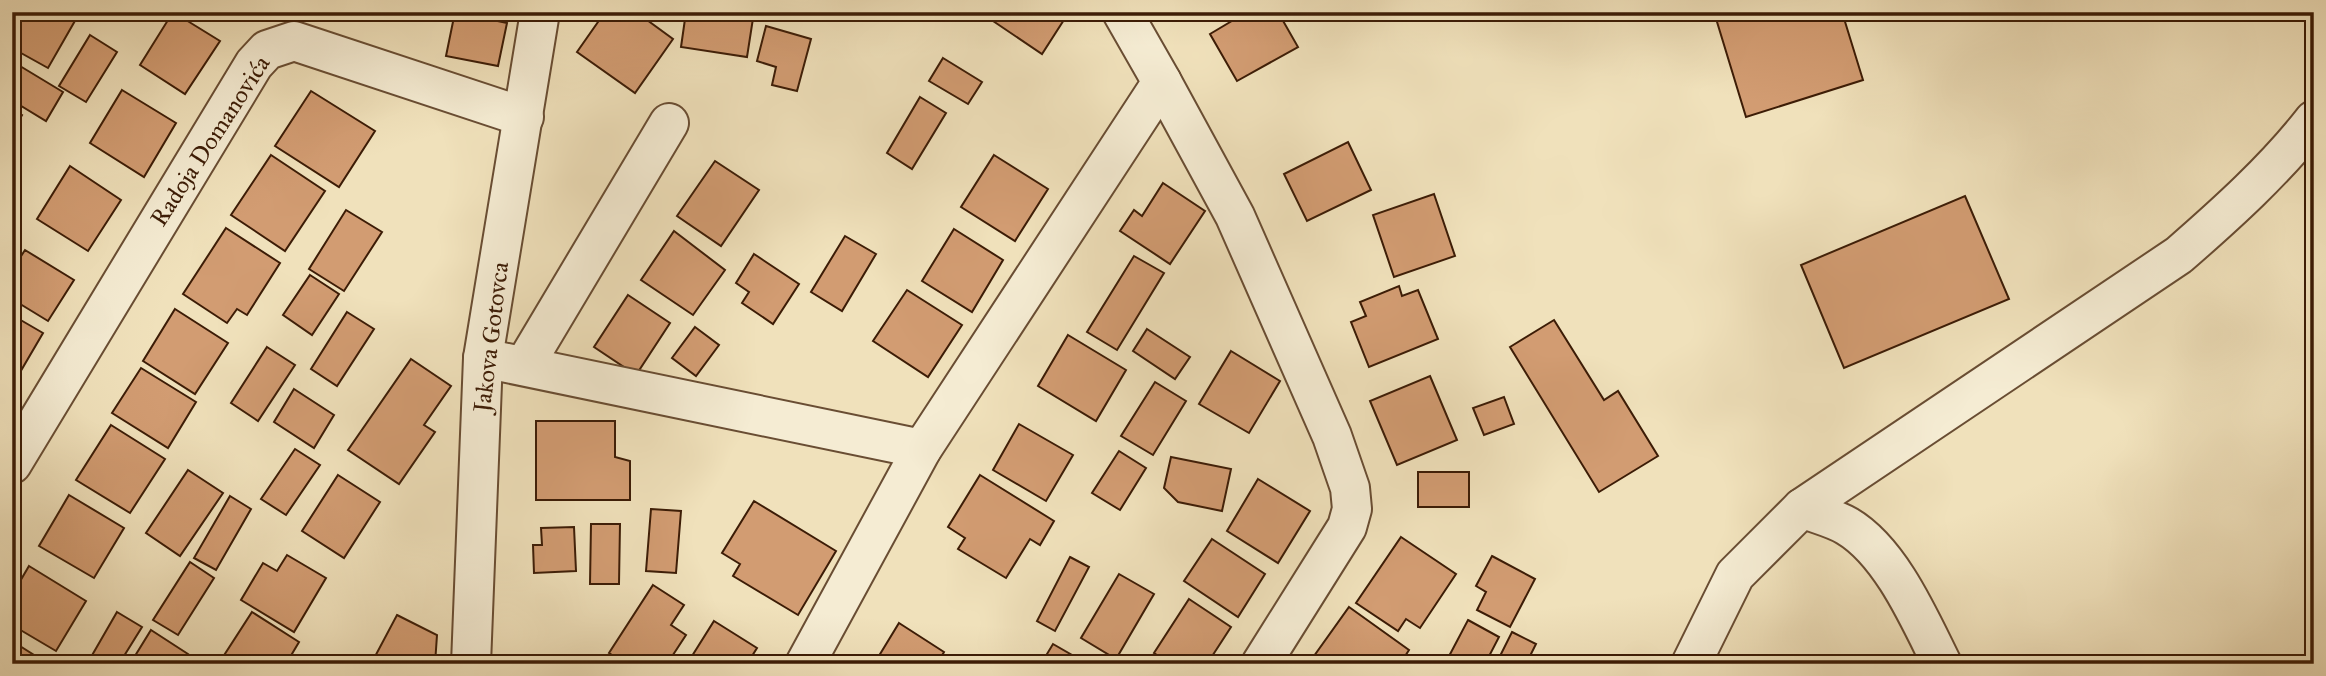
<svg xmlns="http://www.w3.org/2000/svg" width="2326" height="676" font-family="'IM FELL Great Primer',serif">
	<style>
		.building { fill: #d29c72; stroke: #3c1c06; stroke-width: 2 }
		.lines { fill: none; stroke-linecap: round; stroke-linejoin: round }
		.minor-casing { stroke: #694d33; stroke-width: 42 }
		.minor { stroke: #f5ecd3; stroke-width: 38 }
		.labels { text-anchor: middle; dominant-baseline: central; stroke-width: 5; stroke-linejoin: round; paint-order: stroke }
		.street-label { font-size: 24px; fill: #3c1c06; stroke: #f5ecd3 }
	</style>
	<rect width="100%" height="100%" fill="#f0e1bb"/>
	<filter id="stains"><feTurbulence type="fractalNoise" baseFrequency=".00286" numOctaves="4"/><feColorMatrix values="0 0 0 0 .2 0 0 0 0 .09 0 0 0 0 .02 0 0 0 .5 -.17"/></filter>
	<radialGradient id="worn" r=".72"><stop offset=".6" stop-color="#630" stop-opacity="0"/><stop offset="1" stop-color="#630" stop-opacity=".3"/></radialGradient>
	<g class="building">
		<path d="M 12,12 L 64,12 L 76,19 L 48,68 L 12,48 Z"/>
		<path d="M 173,12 L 220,41 L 185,94 L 140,65 Z"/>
		<path d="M 455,12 L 507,23 L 498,66 L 446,56 Z"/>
		<path d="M 605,12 L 636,12 L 673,39 L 635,93 L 577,52 Z"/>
		<path d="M 686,12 L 754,12 L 747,57 L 681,47 Z"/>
		<path d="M 998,12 L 1069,12 L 1042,54 L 993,21 Z"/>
		<path d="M 1247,12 L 1278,12 L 1298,47 L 1237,81 L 1210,34 Z"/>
		<path d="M 1714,12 L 1842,12 L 1863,80 L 1746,117 Z"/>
		<path d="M 766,26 L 811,39 L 797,91 L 772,85 L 776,67 L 757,61 Z"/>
		<path d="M 90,35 L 117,52 L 86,102 L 59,86 Z"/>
		<path d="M 943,58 L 982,82 L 968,104 L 929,81 Z"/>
		<path d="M 15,63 L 63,92 L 46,121 L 13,101 L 18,92 L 12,89 Z"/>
		<path d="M 122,90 L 176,123 L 144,177 L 90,143 Z"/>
		<path d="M 311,91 L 375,131 L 339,187 L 275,146 Z"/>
		<path d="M 920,97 L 946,113 L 912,169 L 887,153 Z"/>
		<path d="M 12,109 L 22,115 L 12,132 Z"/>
		<path d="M 1348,142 L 1371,190 L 1307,221 L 1284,174 Z"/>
		<path d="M 271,155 L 325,191 L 285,251 L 231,215 Z"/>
		<path d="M 994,155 L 1048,189 L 1015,241 L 961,207 Z"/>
		<path d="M 715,161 L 759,190 L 721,246 L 677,216 Z"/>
		<path d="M 70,166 L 121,200 L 88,251 L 37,219 Z"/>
		<path d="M 1163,183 L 1205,211 L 1170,264 L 1120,231 L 1134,210 L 1142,216 Z"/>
		<path d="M 1434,194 L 1455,256 L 1394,277 L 1373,215 Z"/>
		<path d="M 1965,196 L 2009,299 L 1844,368 L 1801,265 Z"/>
		<path d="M 346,210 L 382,232 L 344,291 L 309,269 Z"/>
		<path d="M 226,228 L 280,263 L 247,315 L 237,309 L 227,323 L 183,294 Z"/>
		<path d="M 954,229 L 1003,260 L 972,312 L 922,281 Z"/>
		<path d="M 674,231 L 725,270 L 693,315 L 641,280 Z"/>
		<path d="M 845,236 L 876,254 L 842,311 L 811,292 Z"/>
		<path d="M 25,250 L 74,280 L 48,321 L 12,299 L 12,270 Z"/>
		<path d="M 754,254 L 799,284 L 773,324 L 742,303 L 749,292 L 736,283 Z"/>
		<path d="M 1134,256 L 1164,273 L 1117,350 L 1087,332 Z"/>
		<path d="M 310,275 L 339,294 L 312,335 L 283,315 Z"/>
		<path d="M 1399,286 L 1402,296 L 1418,290 L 1438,339 L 1369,367 L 1351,322 L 1366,316 L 1360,302 Z"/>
		<path d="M 907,290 L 962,325 L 928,377 L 873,341 Z"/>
		<path d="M 628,295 L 670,323 L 636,375 L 594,347 Z"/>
		<path d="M 175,309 L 228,343 L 195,394 L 143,361 Z"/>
		<path d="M 347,312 L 374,329 L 337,386 L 311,369 Z"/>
		<path d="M 12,315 L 43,333 L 12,386 Z"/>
		<path d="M 1554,320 L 1604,400 L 1618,391 L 1658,456 L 1599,492 L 1510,347 Z"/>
		<path d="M 695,327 L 719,345 L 696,376 L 672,358 Z"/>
		<path d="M 1147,329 L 1190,357 L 1175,379 L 1133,351 Z"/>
		<path d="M 1068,335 L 1126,370 L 1096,421 L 1038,386 Z"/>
		<path d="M 267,347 L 295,365 L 258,421 L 231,403 Z"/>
		<path d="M 1231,351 L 1280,381 L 1249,433 L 1199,404 Z"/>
		<path d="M 411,359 L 451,386 L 424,425 L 435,432 L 399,484 L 348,450 Z"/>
		<path d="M 141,368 L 196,402 L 168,448 L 112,413 Z"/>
		<path d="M 1430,376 L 1457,440 L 1397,465 L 1370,401 Z"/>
		<path d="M 1155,382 L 1186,401 L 1153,455 L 1121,436 Z"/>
		<path d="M 294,389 L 334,415 L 314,448 L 274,422 Z"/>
		<path d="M 1504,397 L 1514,424 L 1484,435 L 1473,408 Z"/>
		<path d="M 536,421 L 615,421 L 615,457 L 630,461 L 630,500 L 536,500 Z"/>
		<path d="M 1019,424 L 1073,455 L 1046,501 L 993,470 Z"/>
		<path d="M 111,425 L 165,459 L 130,513 L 76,480 Z"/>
		<path d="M 295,449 L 320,465 L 286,515 L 261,499 Z"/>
		<path d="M 1119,451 L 1146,468 L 1120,510 L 1092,493 Z"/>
		<path d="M 1171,457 L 1231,469 L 1222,511 L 1178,502 L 1164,488 Z"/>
		<path d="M 188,470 L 223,493 L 180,556 L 146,533 Z"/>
		<rect x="1418" y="472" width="51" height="35"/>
		<path d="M 338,475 L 380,502 L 344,558 L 302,531 Z"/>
		<path d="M 980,475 L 1054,521 L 1040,545 L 1030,539 L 1006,578 L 958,549 L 965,538 L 948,527 Z"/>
		<path d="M 1258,479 L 1310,511 L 1278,563 L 1227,531 Z"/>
		<path d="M 69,495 L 124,528 L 94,578 L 39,546 Z"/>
		<path d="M 230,496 L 251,509 L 216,570 L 194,558 Z"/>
		<path d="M 754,501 L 836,551 L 798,615 L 733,576 L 740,564 L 722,553 Z"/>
		<path d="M 651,509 L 681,511 L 676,573 L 646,571 Z"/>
		<path d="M 591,524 L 620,524 L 619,584 L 590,584 Z"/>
		<path d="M 574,527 L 576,571 L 534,573 L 533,545 L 542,545 L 541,528 Z"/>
		<path d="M 1401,537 L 1456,574 L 1420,628 L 1406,619 L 1398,631 L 1356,603 Z"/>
		<path d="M 1212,539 L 1265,574 L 1238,617 L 1184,581 Z"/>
		<path d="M 287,555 L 326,578 L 294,632 L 241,600 L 263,563 L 277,571 Z"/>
		<path d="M 1492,556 L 1535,579 L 1510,627 L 1477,610 L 1486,592 L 1476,586 Z"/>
		<path d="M 1070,557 L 1089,567 L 1055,631 L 1037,621 Z"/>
		<path d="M 190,562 L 214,578 L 178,635 L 153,620 Z"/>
		<path d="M 29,566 L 86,601 L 56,651 L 12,625 L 12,595 Z"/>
		<path d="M 1119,574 L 1154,594 L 1116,659 L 1081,638 Z"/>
		<path d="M 653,585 L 684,605 L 671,625 L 686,635 L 667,664 L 658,664 L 646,656 L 641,664 L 626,664 L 609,653 Z"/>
		<path d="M 1189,599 L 1231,627 L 1207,664 L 1170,664 L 1154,653 Z"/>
		<path d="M 1349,607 L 1409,650 L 1400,664 L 1309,663 Z"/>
		<path d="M 117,612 L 142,627 L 119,664 L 87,664 Z"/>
		<path d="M 252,612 L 299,642 L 286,664 L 227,664 L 221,660 Z"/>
		<path d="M 397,615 L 437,635 L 435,664 L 371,664 Z"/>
		<path d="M 1468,620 L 1499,637 L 1485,664 L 1453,664 L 1447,660 Z"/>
		<path d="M 714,621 L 757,648 L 747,664 L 687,664 Z"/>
		<path d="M 899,623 L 944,652 L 937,664 L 874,664 Z"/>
		<path d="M 151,630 L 188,654 L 182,664 L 130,664 Z"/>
		<path d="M 1512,632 L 1536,644 L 1526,664 L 1507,664 L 1498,660 Z"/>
		<path d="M 12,641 L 45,662 L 43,664 L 12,664 Z"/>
		<path d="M 1053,644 L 1084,662 L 1083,664 L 1041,664 Z"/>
	</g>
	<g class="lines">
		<defs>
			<g id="minor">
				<path d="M 1162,82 L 1235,216 L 1332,436 L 1350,488 L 1352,509 L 1347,527 L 1261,664"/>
				<path d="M 483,358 L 922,449"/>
				<path d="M 524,366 L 669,123"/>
				<path d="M 12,464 L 254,64 L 267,50 L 294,41 L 524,117"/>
				<path d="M 1802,508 C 1816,514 1834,518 1847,526 C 1891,552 1920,620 1942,664"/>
				<path d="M 471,664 L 483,358 L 540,12"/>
				<path d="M 805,664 L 922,449 L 1162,82 L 1122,12"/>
				<path d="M 1691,664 L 1735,575 L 1802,508 L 2179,255 C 2226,214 2275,170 2314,120"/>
			</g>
		</defs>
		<use href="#minor" class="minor-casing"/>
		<use href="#minor" class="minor"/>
	</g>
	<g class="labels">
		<g class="street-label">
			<text transform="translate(210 141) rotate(-57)">Radoja Domanovića</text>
			<text transform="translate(491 337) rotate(-83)">Jakova Gotovca</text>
		</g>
	</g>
	<rect width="2326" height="676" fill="none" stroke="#f0e1bb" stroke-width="42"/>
	<rect x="14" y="14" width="2298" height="648" fill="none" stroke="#3c1c06" stroke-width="3.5"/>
	<rect x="21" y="21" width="2284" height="634" fill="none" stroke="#3c1c06" stroke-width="2"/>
	<rect width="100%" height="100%" filter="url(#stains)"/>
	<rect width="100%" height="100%" fill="url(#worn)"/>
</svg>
